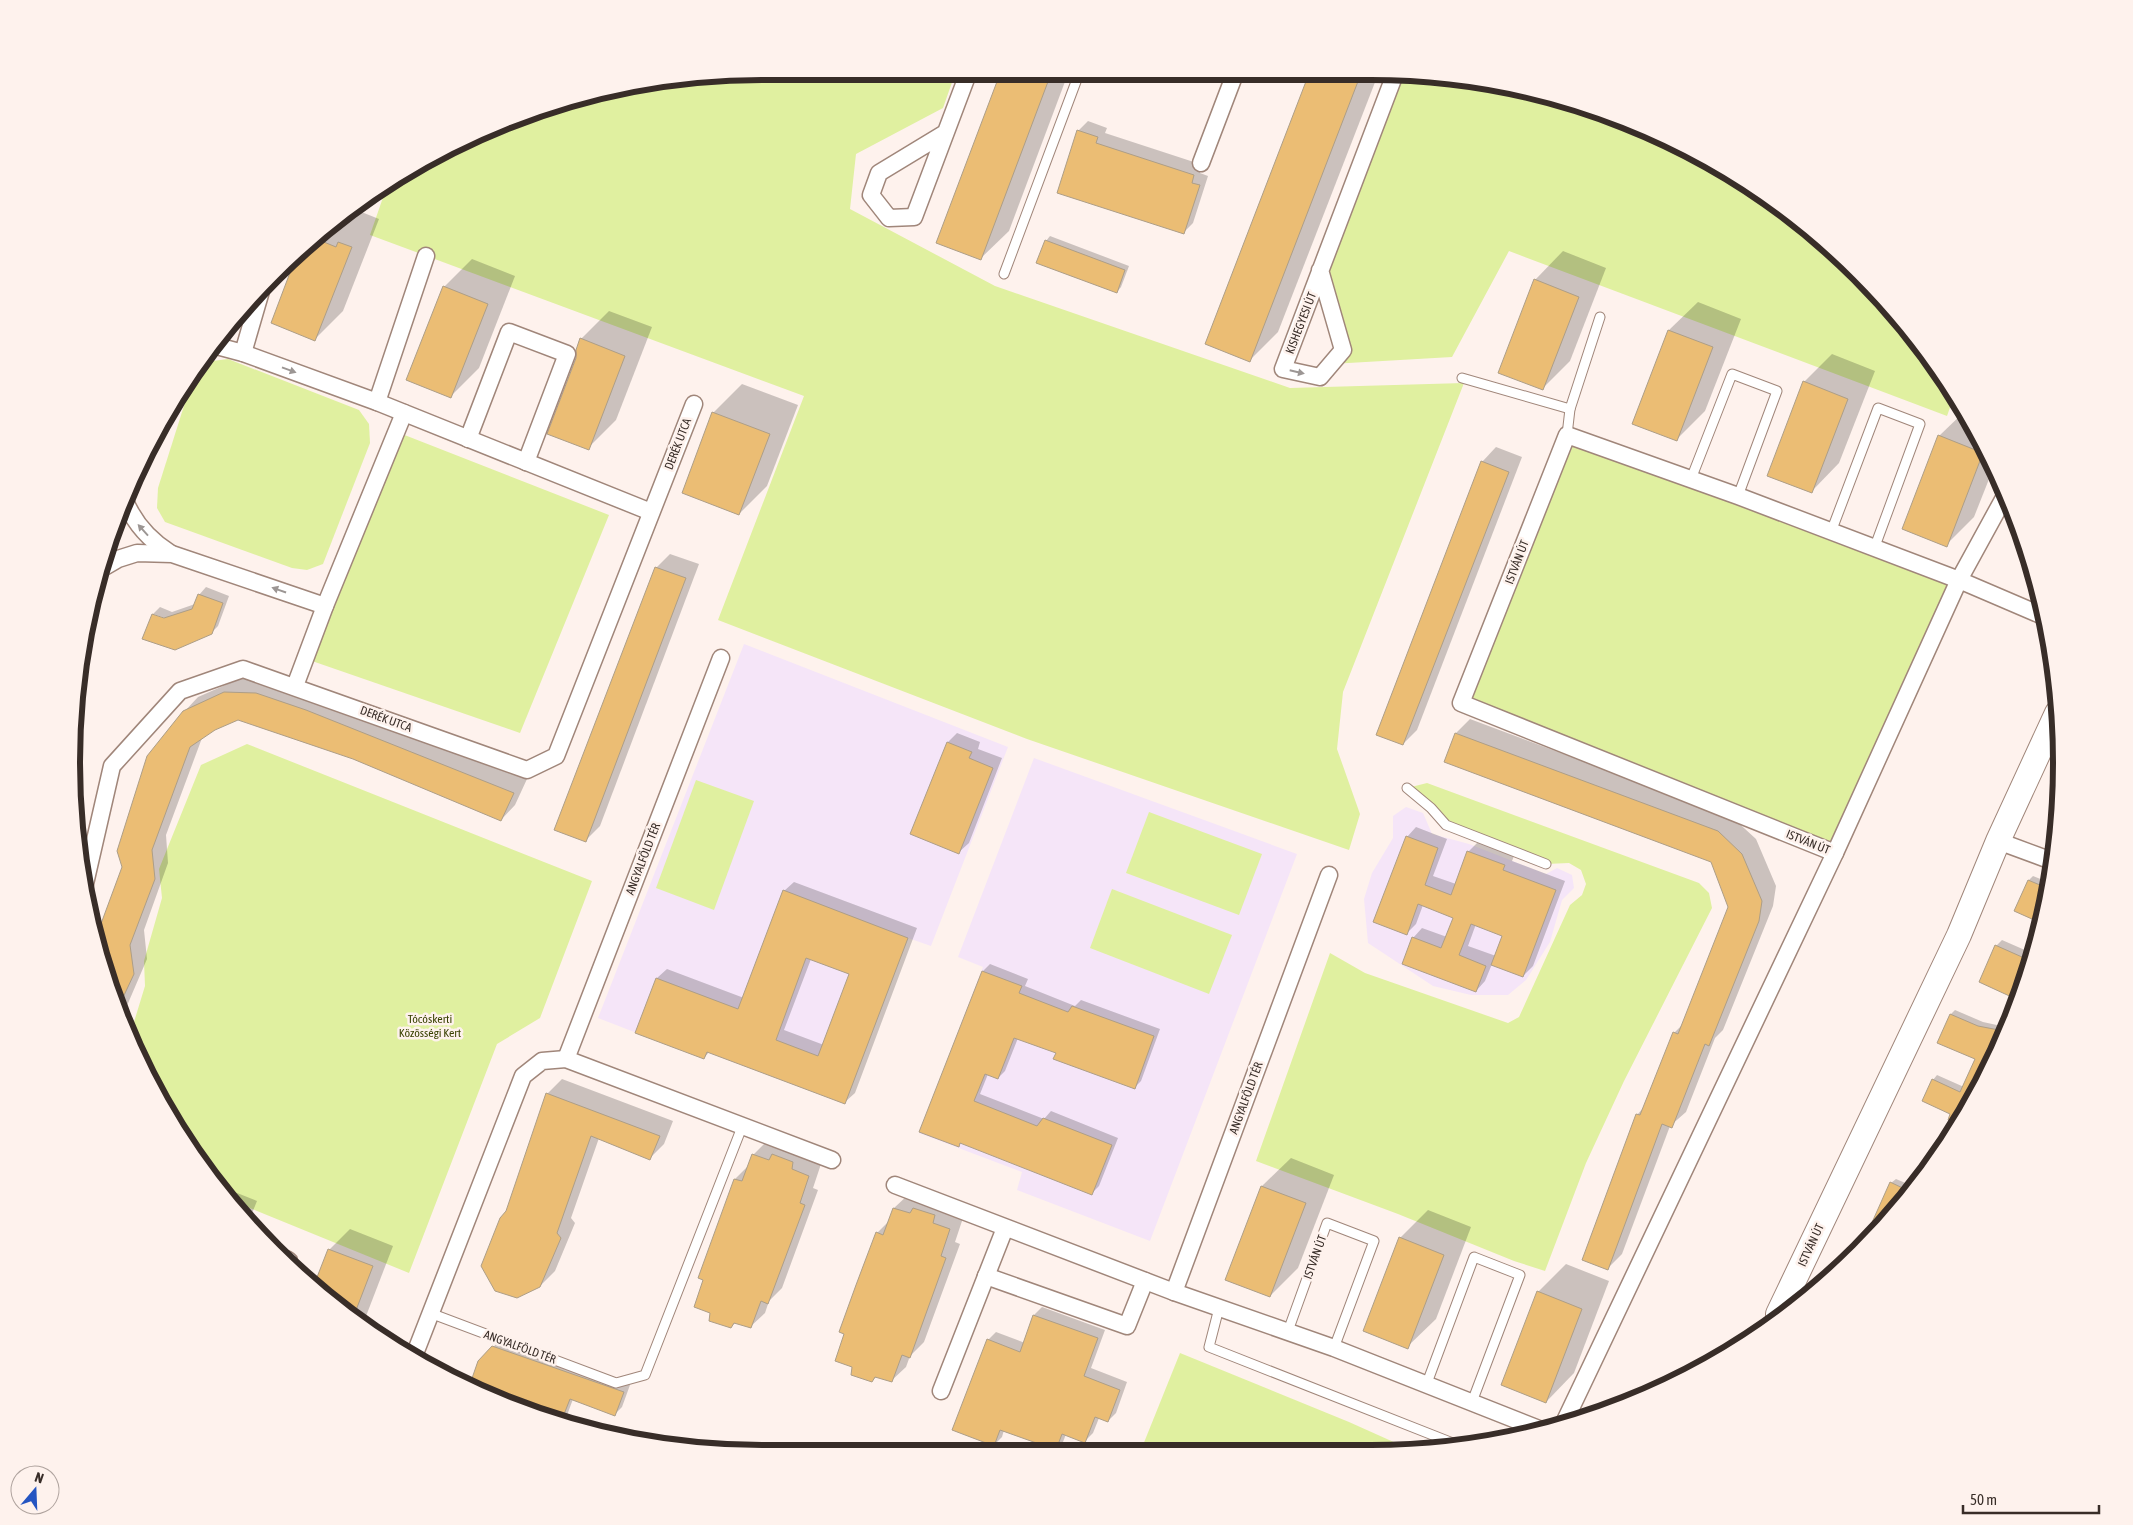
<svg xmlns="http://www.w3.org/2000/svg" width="2133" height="1525" font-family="'Asap Condensed',sans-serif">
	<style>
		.education { fill: #f5e5f8 }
		.green { fill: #e0f0a0 }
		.shadow { fill: #0003; fill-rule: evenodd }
		.building { fill: #ebbd74; stroke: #ad9e87; fill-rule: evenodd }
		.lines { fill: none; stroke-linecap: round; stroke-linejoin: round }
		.lane-casing { stroke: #a0867a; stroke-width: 11 }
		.street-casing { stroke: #a0867a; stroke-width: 19 }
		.secondary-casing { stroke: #a0867a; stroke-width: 26 }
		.lane { stroke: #fff; stroke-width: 9 }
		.street { stroke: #fff; stroke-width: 16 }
		.secondary { stroke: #fff; stroke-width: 24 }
		.oneway { fill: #9c9694 }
		.labels { text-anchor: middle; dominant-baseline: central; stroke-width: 5; stroke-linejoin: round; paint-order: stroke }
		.street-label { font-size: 12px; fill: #382d28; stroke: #fef2ed }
		.park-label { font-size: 12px; fill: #3a4203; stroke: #fef2ed }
		.rim { fill: none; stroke: #382d28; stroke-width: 6 }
	</style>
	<rect width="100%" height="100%" fill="#fef2ed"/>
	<g class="education">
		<path d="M 744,644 L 1008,747 L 931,946 L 908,938 L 845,1104 L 720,1057 L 713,1036 L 704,1059 L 598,1018 Z"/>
		<path d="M 1034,758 L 1297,854 L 1150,1241 L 1017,1190 L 1022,1172 L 919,1133 L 983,967 L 958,957 Z"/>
		<path d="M 1406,807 L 1423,813 L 1432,834 L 1469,844 L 1546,874 L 1557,868 L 1572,875 L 1574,888 L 1562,900 L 1550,942 L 1526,980 L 1508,995 L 1471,995 L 1433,986 L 1368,943 L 1364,899 L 1372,873 L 1393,838 L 1393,816 Z"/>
	</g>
	<g class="green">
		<path d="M 763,71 L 956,71 L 943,108 L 856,154 L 850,209 L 995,286 L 1290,388 L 1464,383 L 1343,692 L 1337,749 L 1360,814 L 1349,850 L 1027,739 L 718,620 L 804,396 L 370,235 L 388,183 L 498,124 L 583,95 Z"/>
		<path d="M 1395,74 L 1506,85 L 1635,124 L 1716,164 L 1792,214 L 1890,307 L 1954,396 L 1947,416 L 1509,251 L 1452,357 L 1331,364 L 1343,350 L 1320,271 Z"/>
		<path d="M 228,359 L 359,410 L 369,424 L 370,443 L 323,564 L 307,570 L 292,568 L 165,522 L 157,508 L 158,488 L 195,371 L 205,362 Z"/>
		<path d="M 402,434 L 609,515 L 520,733 L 312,661 Z"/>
		<path d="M 1567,435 L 1959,580 L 1835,853 L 1461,703 Z"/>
		<path d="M 247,744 L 592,881 L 540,1018 L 497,1044 L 409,1273 L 230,1200 L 142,1068 L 130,1035 L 145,986 L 144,961 L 162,898 L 159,869 L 201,765 Z"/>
		<path d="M 696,780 L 754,801 L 714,910 L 656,888 Z"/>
		<path d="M 1427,783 L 1699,883 L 1709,893 L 1712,908 L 1624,1081 L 1586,1163 L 1545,1271 L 1514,1261 L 1398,1214 L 1256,1161 L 1330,953 L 1365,973 L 1508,1023 L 1519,1017 L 1570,905 L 1582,895 L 1586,884 L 1581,870 L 1569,863 L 1546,864 L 1446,825 L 1407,788 Z"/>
		<path d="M 1149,812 L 1262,854 L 1239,915 L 1126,873 Z"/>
		<path d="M 1112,889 L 1232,935 L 1209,994 L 1090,948 Z"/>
		<path d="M 1180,1353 L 1349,1422 L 1407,1448 L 1141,1450 Z"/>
	</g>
	<g class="shadow">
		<path d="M 1002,71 L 1069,71 L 1009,231 L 980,259 Z"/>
		<path d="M 1312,71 L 1379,72 L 1278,332 L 1250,360 Z"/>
		<path d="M 1088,121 L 1107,128 L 1105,133 L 1203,165 L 1200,173 L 1208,176 L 1193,223 L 1183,233 L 1078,131 Z"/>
		<path d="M 381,187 L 377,195 L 369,204 L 363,202 Z"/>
		<path d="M 354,209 L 379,219 L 343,311 L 315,339 L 272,323 L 296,260 Z"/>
		<path d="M 1050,236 L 1129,266 L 1121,287 L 1117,292 L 1046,241 Z"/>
		<path d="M 1563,251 L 1606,268 L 1570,361 L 1542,389 L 1535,280 Z"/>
		<path d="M 472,259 L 515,276 L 479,368 L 451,396 L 444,287 Z"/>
		<path d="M 1698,302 L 1741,319 L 1705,411 L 1677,439 L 1634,423 L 1669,330 Z"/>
		<path d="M 609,311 L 652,327 L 616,420 L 588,448 L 581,339 Z"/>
		<path d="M 1832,354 L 1875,371 L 1839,463 L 1811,492 L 1804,382 Z"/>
		<path d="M 742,384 L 798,405 L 767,486 L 739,514 L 683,493 L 714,412 Z"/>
		<path d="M 1965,411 L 1993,469 L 1974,517 L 1946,545 L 1939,436 Z"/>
		<path d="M 1496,447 L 1522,457 L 1417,730 L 1403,744 L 1482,462 Z"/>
		<path d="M 670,554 L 699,564 L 600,826 L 585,841 L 656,568 Z"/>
		<path d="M 206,587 L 229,596 L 218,626 L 211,633 L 153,614 L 160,607 L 172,612 L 195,604 L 199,595 Z"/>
		<path d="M 239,679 L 271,679 L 321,696 L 527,779 L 515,805 L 501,820 L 353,758 L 238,719 L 214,729 L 202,738 L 166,835 L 168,863 L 144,930 L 147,959 L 123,1015 L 96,940 L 184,712 L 198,697 Z"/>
		<path d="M 1470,719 L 1732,817 L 1756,839 L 1776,886 L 1773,906 L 1723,1030 L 1715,1038 L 1686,1112 L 1670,1126 L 1622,1254 L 1608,1268 L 1637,1115 L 1644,1107 L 1674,1033 L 1684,1023 L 1729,907 L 1712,861 L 1456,733 Z"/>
		<path d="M 957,733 L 980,742 L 978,749 L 1002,758 L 969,843 L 959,852 L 948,742 Z"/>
		<path d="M 2059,818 L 2057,830 L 2054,829 Z"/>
		<path d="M 1416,827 L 1447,839 L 1433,876 L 1456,884 L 1468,852 L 1478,842 L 1514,856 L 1512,861 L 1565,881 L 1533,966 L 1523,976 L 1492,964 L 1485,981 L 1476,991 L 1413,938 L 1422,928 L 1447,937 L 1454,917 L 1423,905 L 1416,924 L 1407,933 L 1407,837 ZM 1476,924 L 1504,935 L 1496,956 L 1468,946 Z"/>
		<path d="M 2033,876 L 2048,882 L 2041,921 L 2016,910 L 2029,880 Z"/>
		<path d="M 794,882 L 917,928 L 855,1093 L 845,1102 L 710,1051 L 704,1058 L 637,1033 L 657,978 L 667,969 L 744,998 L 784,891 ZM 811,959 L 850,974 L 824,1045 L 784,1030 Z"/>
		<path d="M 2002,940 L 2034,954 L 2014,1007 L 2012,1006 L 2016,997 L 1996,946 Z"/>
		<path d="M 990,964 L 1028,979 L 1025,986 L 1075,1006 L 1081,1000 L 1160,1029 L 1141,1081 L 1134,1088 L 1057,1052 L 1018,1038 L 1005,1071 L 998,1078 L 988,1074 L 980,1094 L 1044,1119 L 1051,1111 L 1118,1138 L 1099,1186 L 1092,1193 L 962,1142 L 958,1146 L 953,1049 L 983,971 Z"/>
		<path d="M 1955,1010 L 1983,1022 L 2006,1027 L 1991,1068 L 1963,1112 L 1933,1080 L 1937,1075 L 1964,1087 L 1977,1059 L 1951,1014 Z"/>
		<path d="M 562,1079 L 673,1121 L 664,1144 L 650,1158 L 599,1138 L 571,1218 L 575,1223 L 555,1271 L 540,1286 L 507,1211 L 547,1094 Z"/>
		<path d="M 1940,1136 L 1946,1139 L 1927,1170 L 1923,1169 L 1936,1140 Z"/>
		<path d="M 768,1140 L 822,1161 L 813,1188 L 818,1190 L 782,1288 L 769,1301 L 765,1313 L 750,1327 L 736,1322 L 731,1327 L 712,1312 L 704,1279 L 699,1277 L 735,1179 L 749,1165 L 753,1155 Z"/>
		<path d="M 1291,1158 L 1334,1175 L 1298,1268 L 1270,1296 L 1227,1279 L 1262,1186 Z"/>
		<path d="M 1896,1179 L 1915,1187 L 1879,1225 L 1891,1183 Z"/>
		<path d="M 222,1187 L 257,1201 L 248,1223 L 243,1218 Z"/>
		<path d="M 909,1194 L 964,1215 L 955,1242 L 960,1244 L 924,1342 L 910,1356 L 906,1367 L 891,1381 L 877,1376 L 872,1381 L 877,1233 L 891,1219 L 894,1208 Z"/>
		<path d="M 1428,1210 L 1471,1227 L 1436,1319 L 1407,1347 L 1400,1238 Z"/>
		<path d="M 350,1229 L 393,1246 L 363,1324 L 342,1311 L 315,1286 L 329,1250 Z"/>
		<path d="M 1566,1264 L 1609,1281 L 1574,1373 L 1546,1402 L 1538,1292 Z"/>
		<path d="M 1042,1307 L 1105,1330 L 1091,1368 L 1127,1382 L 1116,1413 L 1108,1421 L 1099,1418 L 1093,1433 L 1085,1441 L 1066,1434 L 1063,1442 L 1055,1450 L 1004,1430 L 1002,1437 L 994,1445 L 988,1340 L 996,1332 L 1025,1343 L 1034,1315 Z"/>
		<path d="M 501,1339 L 630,1385 L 622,1407 L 615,1414 L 573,1399 L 566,1418 L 562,1422 L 470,1387 L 479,1362 Z"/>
	</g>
	<g class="building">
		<path d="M 1001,71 L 1052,71 L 981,260 L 936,243 Z"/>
		<path d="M 1310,71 L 1362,71 L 1250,362 L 1205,344 Z"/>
		<path d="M 1077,130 L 1098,137 L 1096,143 L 1194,175 L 1192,183 L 1200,185 L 1184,234 L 1057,193 Z"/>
		<path d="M 319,240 L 336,247 L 338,242 L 352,247 L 315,341 L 271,323 L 294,262 Z"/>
		<path d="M 1045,240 L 1125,270 L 1117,293 L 1036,263 Z"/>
		<path d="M 1534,279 L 1579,297 L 1543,390 L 1498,373 Z"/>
		<path d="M 443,286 L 488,304 L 451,398 L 406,380 Z"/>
		<path d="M 1668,330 L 1713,347 L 1677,441 L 1632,424 Z"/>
		<path d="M 580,338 L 625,356 L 589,450 L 547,434 L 576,358 L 576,350 Z"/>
		<path d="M 1803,381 L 1848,399 L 1812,493 L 1767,476 Z"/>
		<path d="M 712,412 L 770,434 L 739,515 L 682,493 Z"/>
		<path d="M 1938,435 L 1983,453 L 1947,547 L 1902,529 Z"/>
		<path d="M 1481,461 L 1509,472 L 1403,745 L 1376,735 Z"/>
		<path d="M 655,567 L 686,578 L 586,842 L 554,830 Z"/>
		<path d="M 198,594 L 223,603 L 212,634 L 175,650 L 142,639 L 152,614 L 164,618 L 192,609 Z"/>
		<path d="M 224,692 L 256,693 L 306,710 L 514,793 L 501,821 L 353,759 L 238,720 L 215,730 L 190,747 L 152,850 L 155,879 L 130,945 L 134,974 L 119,1006 L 95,940 L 122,867 L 117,851 L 147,756 L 183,711 Z"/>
		<path d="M 1455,733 L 1718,831 L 1742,854 L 1762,901 L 1759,921 L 1709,1046 L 1705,1044 L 1672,1128 L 1662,1124 L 1608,1270 L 1582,1260 L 1636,1114 L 1640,1115 L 1673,1032 L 1678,1034 L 1728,907 L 1711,862 L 1444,762 Z"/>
		<path d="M 947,742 L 972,752 L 969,758 L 993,768 L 959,854 L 910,834 Z"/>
		<path d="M 1406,836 L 1438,848 L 1425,885 L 1451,895 L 1467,851 L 1505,865 L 1503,870 L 1556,890 L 1523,977 L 1491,965 L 1502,936 L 1471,924 L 1459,955 L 1486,966 L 1476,992 L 1402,964 L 1412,937 L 1441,948 L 1453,918 L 1418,904 L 1407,935 L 1373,922 Z"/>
		<path d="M 2028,880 L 2047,888 L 2041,923 L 2014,911 Z"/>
		<path d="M 783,890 L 908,938 L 845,1104 L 707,1052 L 704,1059 L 635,1033 L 656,978 L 738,1009 ZM 806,958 L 849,974 L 818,1056 L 776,1040 Z"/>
		<path d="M 1995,945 L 2031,961 L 2016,999 L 1979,982 Z"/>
		<path d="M 982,971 L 1022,986 L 1019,993 L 1068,1012 L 1072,1006 L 1154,1036 L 1135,1089 L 1053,1059 L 1056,1053 L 1014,1038 L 998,1079 L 985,1074 L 974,1101 L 1037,1126 L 1043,1118 L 1112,1145 L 1092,1195 L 960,1143 L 959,1147 L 919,1132 Z"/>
		<path d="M 1950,1014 L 1978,1026 L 2004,1031 L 1991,1068 L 1956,1124 L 1948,1120 L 1950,1114 L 1922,1101 L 1932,1079 L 1960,1092 L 1975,1059 L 1937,1043 Z"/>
		<path d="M 546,1093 L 660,1136 L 650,1160 L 591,1136 L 557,1233 L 561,1238 L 540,1287 L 517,1298 L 495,1291 L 481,1266 L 500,1218 L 506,1211 Z"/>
		<path d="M 752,1154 L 769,1160 L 772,1154 L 793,1162 L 792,1169 L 809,1176 L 800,1203 L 805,1205 L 768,1304 L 761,1301 L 751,1328 L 734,1323 L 731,1328 L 709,1321 L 710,1313 L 694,1307 L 703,1280 L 698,1278 L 734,1179 L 742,1181 Z"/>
		<path d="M 1890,1182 L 1911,1192 L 1868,1238 L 1866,1236 Z"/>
		<path d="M 1261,1186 L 1306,1203 L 1270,1297 L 1225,1280 Z"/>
		<path d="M 893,1208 L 910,1213 L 913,1208 L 935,1215 L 933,1223 L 950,1229 L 941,1256 L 946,1258 L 910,1358 L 902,1355 L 892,1382 L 875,1377 L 872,1382 L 851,1375 L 852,1367 L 835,1361 L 844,1334 L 839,1332 L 856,1285 L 876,1232 L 883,1235 Z"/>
		<path d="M 1399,1237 L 1444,1255 L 1408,1349 L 1363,1331 Z"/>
		<path d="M 328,1249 L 373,1266 L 353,1318 L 342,1311 L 314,1285 Z"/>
		<path d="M 1537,1291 L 1582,1309 L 1546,1403 L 1501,1385 Z"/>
		<path d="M 1033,1315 L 1098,1338 L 1084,1376 L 1120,1390 L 1108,1422 L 1095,1417 L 1085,1443 L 1062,1434 L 1056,1450 L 1000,1430 L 994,1446 L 952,1430 L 987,1339 L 1020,1352 Z"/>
		<path d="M 492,1346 L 624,1392 L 615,1416 L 570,1399 L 561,1422 L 469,1387 L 478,1361 Z"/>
	</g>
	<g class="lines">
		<defs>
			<g id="lane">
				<path d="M 1004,274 L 1080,71"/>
				<path d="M 1462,378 L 1570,409"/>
				<path d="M 1567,435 L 1570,409 L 1600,317"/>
				<path d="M 1691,479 L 1732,374 L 1777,391 L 1738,496"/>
				<path d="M 1831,532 L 1878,408 L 1920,424 L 1874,549"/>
				<path d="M 1407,788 L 1431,808 L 1446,825 L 1546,864"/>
				<path d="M 1219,1308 L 1209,1347 L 1463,1447"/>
				<path d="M 430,1313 L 616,1383 L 645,1375 L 742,1127"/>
				<path d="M 1288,1331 L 1327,1223 L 1374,1241 L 1334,1348"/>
				<path d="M 1427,1383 L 1474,1257 L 1520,1275 L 1472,1402"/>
			</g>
			<g id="street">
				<path d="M 945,133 L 879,173 L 871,195 L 889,218 L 914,217 L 969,71"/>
				<path d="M 1201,163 L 1236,71"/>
				<path d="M 1320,270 L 1343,350 L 1320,377 L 1283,369 L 1395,74"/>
				<path d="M 213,345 L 243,353 L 377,402 L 651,512"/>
				<path d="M 243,353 L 261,291"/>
				<path d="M 377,402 L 426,256"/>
				<path d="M 468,439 L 509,332 L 567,354 L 526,462"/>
				<path d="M 2005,496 L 1959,580 L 1835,853 L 1461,703 L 1567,435 L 1738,496 L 1959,580 L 2043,616"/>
				<path d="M 124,498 C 133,522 148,539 170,553"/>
				<path d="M 106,566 L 118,559 L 137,553 L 172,554 L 325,606"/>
				<path d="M 295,686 L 325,606 L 404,413"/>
				<path d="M 1998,841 L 2052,861"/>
				<path d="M 84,888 L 112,766 L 180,691 L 243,669 L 527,770 L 556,756 L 694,404"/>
				<path d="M 566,1059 L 721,658"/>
				<path d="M 895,1185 L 1174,1292 L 1334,1348 L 1544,1431"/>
				<path d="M 286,1259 L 289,1261"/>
				<path d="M 986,1276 L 1127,1326 L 1145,1281"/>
				<path d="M 1174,1292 L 1329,875"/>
				<path d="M 414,1356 L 523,1076 L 542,1061 L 566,1059 L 832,1160"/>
				<path d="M 941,1391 L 1005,1228"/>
				<path d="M 1563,1425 L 1835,853"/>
			</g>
			<path id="secondary" d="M 1778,1314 L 1959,935 L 1998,841 L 2057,713"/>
		</defs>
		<use href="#lane" class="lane-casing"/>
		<use href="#street" class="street-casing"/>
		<use href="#secondary" class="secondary-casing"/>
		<use href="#lane" class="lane"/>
		<use href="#street" class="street"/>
		<use href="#secondary" class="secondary"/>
	</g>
	<defs><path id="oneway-solid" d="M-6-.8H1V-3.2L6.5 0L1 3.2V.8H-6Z" transform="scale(1.25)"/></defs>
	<g class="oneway">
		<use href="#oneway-solid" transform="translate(289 370) rotate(20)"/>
		<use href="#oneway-solid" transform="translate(1297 372) rotate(13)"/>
		<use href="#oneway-solid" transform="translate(143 530) rotate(-132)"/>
		<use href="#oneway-solid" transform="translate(279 590) rotate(-161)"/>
	</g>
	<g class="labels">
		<g class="street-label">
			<text transform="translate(1301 323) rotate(-69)">KISHEGYESI ÚT</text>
			<text transform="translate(678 444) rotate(-69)">DERÉK UTCA</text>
			<text transform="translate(1517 562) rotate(-69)">ISTVÁN ÚT</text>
			<text transform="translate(386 719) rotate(20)">DERÉK UTCA</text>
			<text transform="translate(1808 842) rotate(22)">ISTVÁN ÚT</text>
			<text transform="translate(643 859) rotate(-69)">ANGYALFÖLD TÉR</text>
			<text transform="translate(1246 1098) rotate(-70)">ANGYALFÖLD TÉR</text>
			<text transform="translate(1811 1245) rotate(-65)">ISTVÁN ÚT</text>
			<text transform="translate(1315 1257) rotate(-70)">ISTVÁN ÚT</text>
			<text transform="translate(520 1347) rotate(20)">ANGYALFÖLD TÉR</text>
		</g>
		<g class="park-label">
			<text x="430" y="1019">Tócóskerti<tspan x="430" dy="14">Közösségi Kert</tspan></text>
		</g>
	</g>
	<path d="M0 0H2133V1525H0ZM762 80H1371A682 682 0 0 1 2053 762V763A682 682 0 0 1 1371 1445H762A682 682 0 0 1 80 763V762A682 682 0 0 1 762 80Z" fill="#fef2ed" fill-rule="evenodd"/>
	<path class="rim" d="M762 80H1371A682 682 0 0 1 2053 762V763A682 682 0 0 1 1371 1445H762A682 682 0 0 1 80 763V762A682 682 0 0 1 762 80Z"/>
	<g transform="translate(35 1490) rotate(19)"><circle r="24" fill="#fef2ed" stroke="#afa39e"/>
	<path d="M0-4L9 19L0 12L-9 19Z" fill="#2555c2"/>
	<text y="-8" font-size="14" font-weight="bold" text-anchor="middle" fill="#382d28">N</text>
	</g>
	<path d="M1963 1505v8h136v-8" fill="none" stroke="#382d28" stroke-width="2.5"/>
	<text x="1970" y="1505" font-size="15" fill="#382d28" stroke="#fef2ed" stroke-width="4" paint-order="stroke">50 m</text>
</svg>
